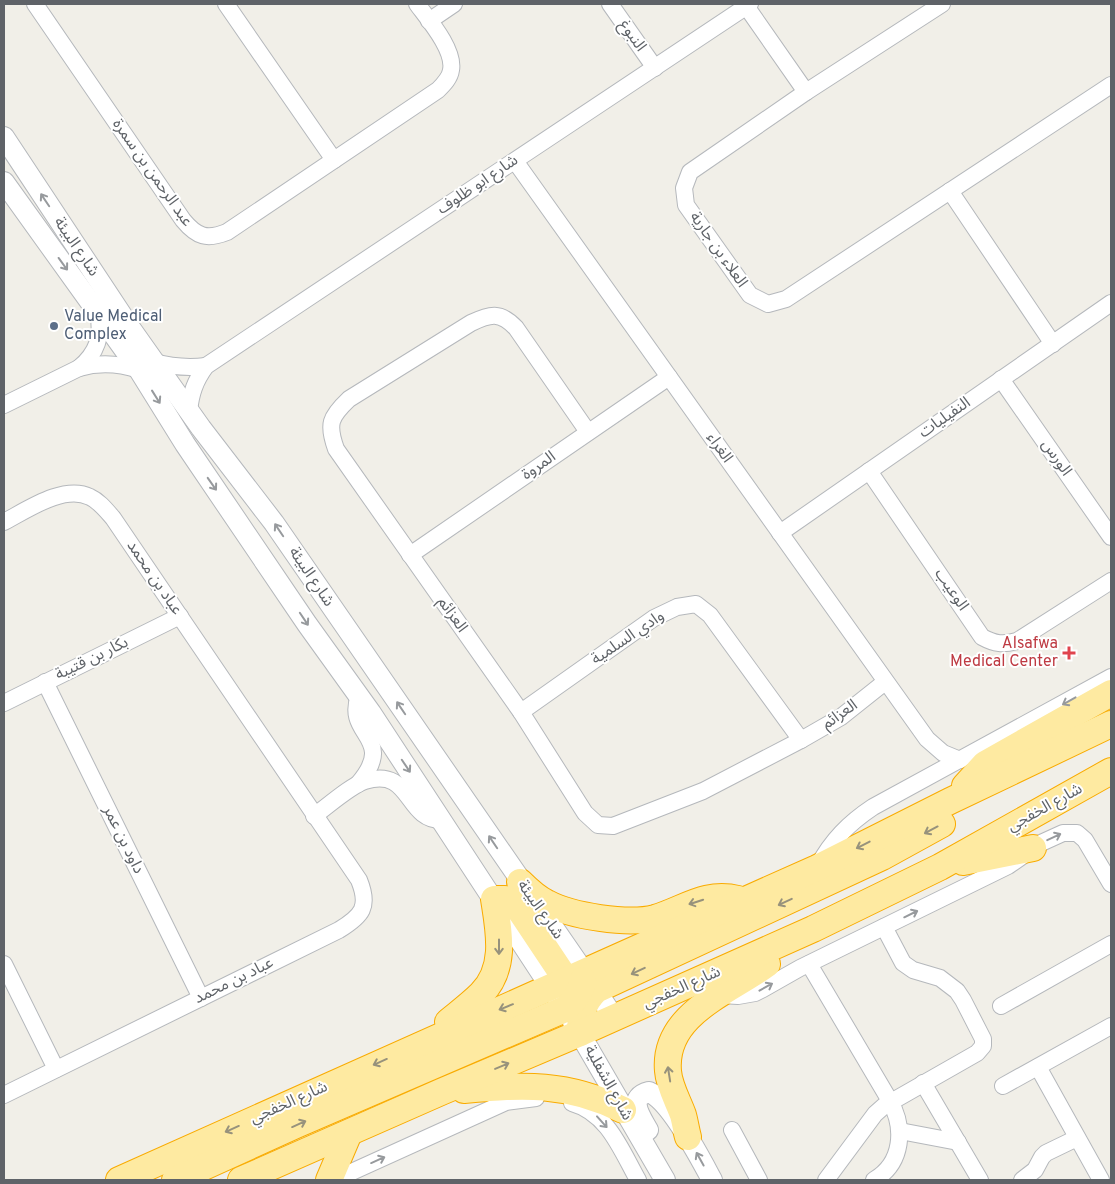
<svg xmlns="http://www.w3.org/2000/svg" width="1115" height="1184" font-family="Overpass,'Noto Sans Arabic',sans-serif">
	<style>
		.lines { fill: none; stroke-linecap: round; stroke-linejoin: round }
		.minor-casing { stroke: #b5b8bc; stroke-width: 18 }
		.tertiary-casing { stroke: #b5b8bc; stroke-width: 22 }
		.trunk-casing { stroke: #f9ab00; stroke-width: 28 }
		.minor { stroke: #fff; stroke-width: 16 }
		.tertiary { stroke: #fff; stroke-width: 20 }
		.trunk { stroke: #feeaa1; stroke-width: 26 }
		.oneway { stroke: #979a9d }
		.oneway2 { stroke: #97927c }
		.service-dot { fill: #5c6f8a; stroke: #fff; stroke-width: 2 }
		.health-dot { fill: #e0444e; stroke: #fff; stroke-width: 2 }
		.labels { text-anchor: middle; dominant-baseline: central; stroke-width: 4; stroke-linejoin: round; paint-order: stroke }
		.street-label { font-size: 16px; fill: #5f6368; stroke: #fff }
		.service-label { font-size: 16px; fill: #4e5e75; stroke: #fff; text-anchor: start }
		.health-label { font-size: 16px; fill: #be3a42; stroke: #fff; text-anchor: end }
	</style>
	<rect width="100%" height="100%" fill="#f1efe8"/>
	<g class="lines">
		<defs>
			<g id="minor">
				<path d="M 35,4 L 183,220 C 197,237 207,240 227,232 L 438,90 C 444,84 450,78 451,70 C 455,50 428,19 417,4"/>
				<path d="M 226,4 L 334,160"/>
				<path d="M 610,4 L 655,68"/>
				<path d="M 942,4 L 806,92 L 690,172 L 684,188 L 686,205 L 750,295 L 768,304 L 786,299 L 1111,85"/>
				<path d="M 746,6 L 806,92"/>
				<path d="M 429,21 L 454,4"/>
				<path d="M 515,161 L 927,739 L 943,753 L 960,760"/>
				<path d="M 950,191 L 1053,344"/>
				<path d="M 154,362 C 172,367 188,368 206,366"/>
				<path d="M 79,368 C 97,353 103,336 98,313"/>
				<path d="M 1001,379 L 1111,537"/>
				<path d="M 4,405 L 79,368 C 100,362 118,363 139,370"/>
				<path d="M 189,411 C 191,393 195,381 206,366 L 750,4"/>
				<path d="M 588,432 L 516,328 C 500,311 490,314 471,323 L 349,399 C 330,417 327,424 336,449 L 521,712 L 585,813 L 598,825 L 613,826 L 703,791 L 801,740 L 841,717 L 885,682"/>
				<path d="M 869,471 L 982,637 C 995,644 1003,645 1017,641 L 1111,581"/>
				<path d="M 4,522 C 27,510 64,484 90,497 C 99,501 106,510 113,518 L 359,880 C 370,907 362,916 339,930 L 4,1095"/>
				<path d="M 780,533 L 1111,303"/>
				<path d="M 410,555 L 669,377"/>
				<path d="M 45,682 L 201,998"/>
				<path d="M 4,703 L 180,616"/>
				<path d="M 521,712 L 654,618 L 677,607 L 696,604 L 710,615 L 801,740"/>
				<path d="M 358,784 C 398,737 344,736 359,696"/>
				<path d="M 314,816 C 328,806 350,786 365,781 C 412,766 405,821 442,820"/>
				<path d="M 818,866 C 832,840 849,823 873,807 L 1111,677"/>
				<path d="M 4,964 L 56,1069"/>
				<path d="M 809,964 L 890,1101 C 905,1128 903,1163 874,1180"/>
				<path d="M 721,995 L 738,996 L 755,993 L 763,989 L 800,968 L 1008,866 L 1041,843 L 1063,833 L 1077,833 L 1085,840 L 1111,884"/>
				<path d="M 1001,1006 L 1111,944"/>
				<path d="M 1038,1067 L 1101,1180"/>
				<path d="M 923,1083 L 980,1180"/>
				<path d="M 1003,1086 L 1111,1026"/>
				<path d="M 572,1103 C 608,1113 621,1150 638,1180"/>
				<path d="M 732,1130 L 759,1180"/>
				<path d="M 900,1131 L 958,1142"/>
				<path d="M 334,1180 L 506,1102 L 536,1098"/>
				<path d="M 826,1180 L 875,1114 L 884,1106 L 977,1053 L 983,1046 L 983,1039 L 963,1000 L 957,991 L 940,978 L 913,970 L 903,963 L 884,927"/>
				<path d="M 1022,1180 L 1035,1170 L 1042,1157 L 1046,1153 L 1077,1138"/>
			</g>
			<g id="tertiary">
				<path d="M 4,137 L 131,329 L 201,428 L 274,523 L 584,972 L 614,1018"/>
				<path d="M 4,182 L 139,370 L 185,444 L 307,624 L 371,713 L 557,997"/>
				<path d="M 573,1022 L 665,1180"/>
				<path d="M 648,1130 C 641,1117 626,1098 649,1092 C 671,1101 700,1158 712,1180"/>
			</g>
			<g id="trunk">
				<path d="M 965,786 L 985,764 L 1111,693"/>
				<path d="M 963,862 L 1033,848"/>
				<path d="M 520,882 C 528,890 536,898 547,903 C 571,916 628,925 655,918 C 685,909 705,891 738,899"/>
				<path d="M 448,1022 C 459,1013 471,1004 481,994 C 507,968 499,931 494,899 L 505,899 L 517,906 L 575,993"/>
				<path d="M 580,1033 C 580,1015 583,1003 596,990 L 882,857 L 942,824"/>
				<path d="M 464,1090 C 525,1085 566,1082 623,1110"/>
				<path d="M 688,1137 C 686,1130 685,1122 683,1115 C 678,1101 669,1086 668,1071 C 663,1014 729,992 767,964"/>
				<path d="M 119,1180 L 817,868 L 950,801 L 1111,724"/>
				<path d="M 175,1180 L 296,1125 L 565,1009 C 574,1001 581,993 583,980"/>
				<path d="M 241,1180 L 441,1092 L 580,1033 L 813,929 L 940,867 L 1111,771"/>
				<path d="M 329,1180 L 349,1133"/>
			</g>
		</defs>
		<use href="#minor" class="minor-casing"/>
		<use href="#tertiary" class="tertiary-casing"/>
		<use href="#trunk" class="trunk-casing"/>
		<use href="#minor" class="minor"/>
		<use href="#tertiary" class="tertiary"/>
		<use href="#trunk" class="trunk"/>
	</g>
	<defs><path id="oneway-shaft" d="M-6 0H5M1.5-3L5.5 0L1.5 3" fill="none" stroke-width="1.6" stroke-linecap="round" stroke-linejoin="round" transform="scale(1.25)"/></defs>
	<g class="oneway">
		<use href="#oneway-shaft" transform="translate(45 200) rotate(-124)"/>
		<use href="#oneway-shaft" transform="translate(63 264) rotate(54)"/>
		<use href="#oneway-shaft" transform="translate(156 397) rotate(58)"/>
		<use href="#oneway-shaft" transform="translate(212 484) rotate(55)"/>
		<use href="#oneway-shaft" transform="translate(279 530) rotate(-124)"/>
		<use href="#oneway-shaft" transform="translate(304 619) rotate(56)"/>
		<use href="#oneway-shaft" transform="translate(1069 701) rotate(151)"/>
		<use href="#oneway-shaft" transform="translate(401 708) rotate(-124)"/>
		<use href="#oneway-shaft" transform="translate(406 766) rotate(56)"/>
		<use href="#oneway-shaft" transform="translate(1054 837) rotate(-25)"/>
		<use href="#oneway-shaft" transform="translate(493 842) rotate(-124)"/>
		<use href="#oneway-shaft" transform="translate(911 914) rotate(-26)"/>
		<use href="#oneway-shaft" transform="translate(766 987) rotate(-29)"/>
		<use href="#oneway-shaft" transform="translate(602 1122) rotate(48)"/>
		<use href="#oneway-shaft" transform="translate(700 1159) rotate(-119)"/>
		<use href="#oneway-shaft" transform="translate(378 1160) rotate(-24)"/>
	</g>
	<g class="oneway2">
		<use href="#oneway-shaft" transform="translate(931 830) rotate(152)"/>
		<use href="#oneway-shaft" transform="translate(863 845) rotate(153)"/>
		<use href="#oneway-shaft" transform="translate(696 902) rotate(162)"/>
		<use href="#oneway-shaft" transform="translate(785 902) rotate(155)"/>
		<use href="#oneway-shaft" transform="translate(499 947) rotate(90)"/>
		<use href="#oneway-shaft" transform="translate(638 971) rotate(155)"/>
		<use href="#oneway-shaft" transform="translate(506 1007) rotate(158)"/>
		<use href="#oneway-shaft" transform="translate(380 1062) rotate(156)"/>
		<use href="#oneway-shaft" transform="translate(502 1066) rotate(-23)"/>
		<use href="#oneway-shaft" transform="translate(669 1074) rotate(-99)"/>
		<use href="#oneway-shaft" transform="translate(299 1124) rotate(-24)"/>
		<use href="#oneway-shaft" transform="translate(232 1129) rotate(156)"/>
	</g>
	<circle class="service-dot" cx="54" cy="326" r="5"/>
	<path class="health-dot" d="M1066.5 645.5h5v5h5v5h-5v5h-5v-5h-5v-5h5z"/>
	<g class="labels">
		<g class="street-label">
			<text transform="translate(632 36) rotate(55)">النبوغ</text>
			<text transform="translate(152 173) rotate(55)">عبد الرحمن بن سمرة</text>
			<text transform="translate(478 185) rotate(-34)">شارع ابو ظلوف</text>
			<text transform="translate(76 247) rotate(56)">شارع البيئة</text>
			<text transform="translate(718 250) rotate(55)">العلاء بن جارية</text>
			<text transform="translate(945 418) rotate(-35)">النفيليات</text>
			<text transform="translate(719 448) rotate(55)">الغراء</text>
			<text transform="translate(1056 458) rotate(55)">الورس</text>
			<text transform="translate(539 466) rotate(-35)">المروة</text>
			<text transform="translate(311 577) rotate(56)">شارع البيئة</text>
			<text transform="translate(154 578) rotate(56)">عباد بن محمد</text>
			<text transform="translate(951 590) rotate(56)">الوعيب</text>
			<text transform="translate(452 615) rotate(55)">العزائم</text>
			<text transform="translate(628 638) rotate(-34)">وادي السلمية</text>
			<text transform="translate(92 659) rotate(-26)">بكار بن قتيبة</text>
			<text transform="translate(840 715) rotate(-35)">العزائم</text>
			<text transform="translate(1045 808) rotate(-29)">شارع الخفجي</text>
			<text transform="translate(123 840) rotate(64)">داود بن عمر</text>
			<text transform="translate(540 910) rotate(55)">شارع البيئة</text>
			<text transform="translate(234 981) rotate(-26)">عباد بن محمد</text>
			<text transform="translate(682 988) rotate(-24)">شارع الخفجي</text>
			<text transform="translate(608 1083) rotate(61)">شارع الشفلية</text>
			<text transform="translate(289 1103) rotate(-24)">شارع الخفجي</text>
		</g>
		<g class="service-label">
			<text x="64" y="317">Value Medical<tspan x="64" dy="18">Complex</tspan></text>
		</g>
		<g class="health-label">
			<text x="1058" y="644">Alsafwa<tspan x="1058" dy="18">Medical Center</tspan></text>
		</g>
	</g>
	<rect width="1115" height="1184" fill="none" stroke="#5f6368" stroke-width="10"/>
</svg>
